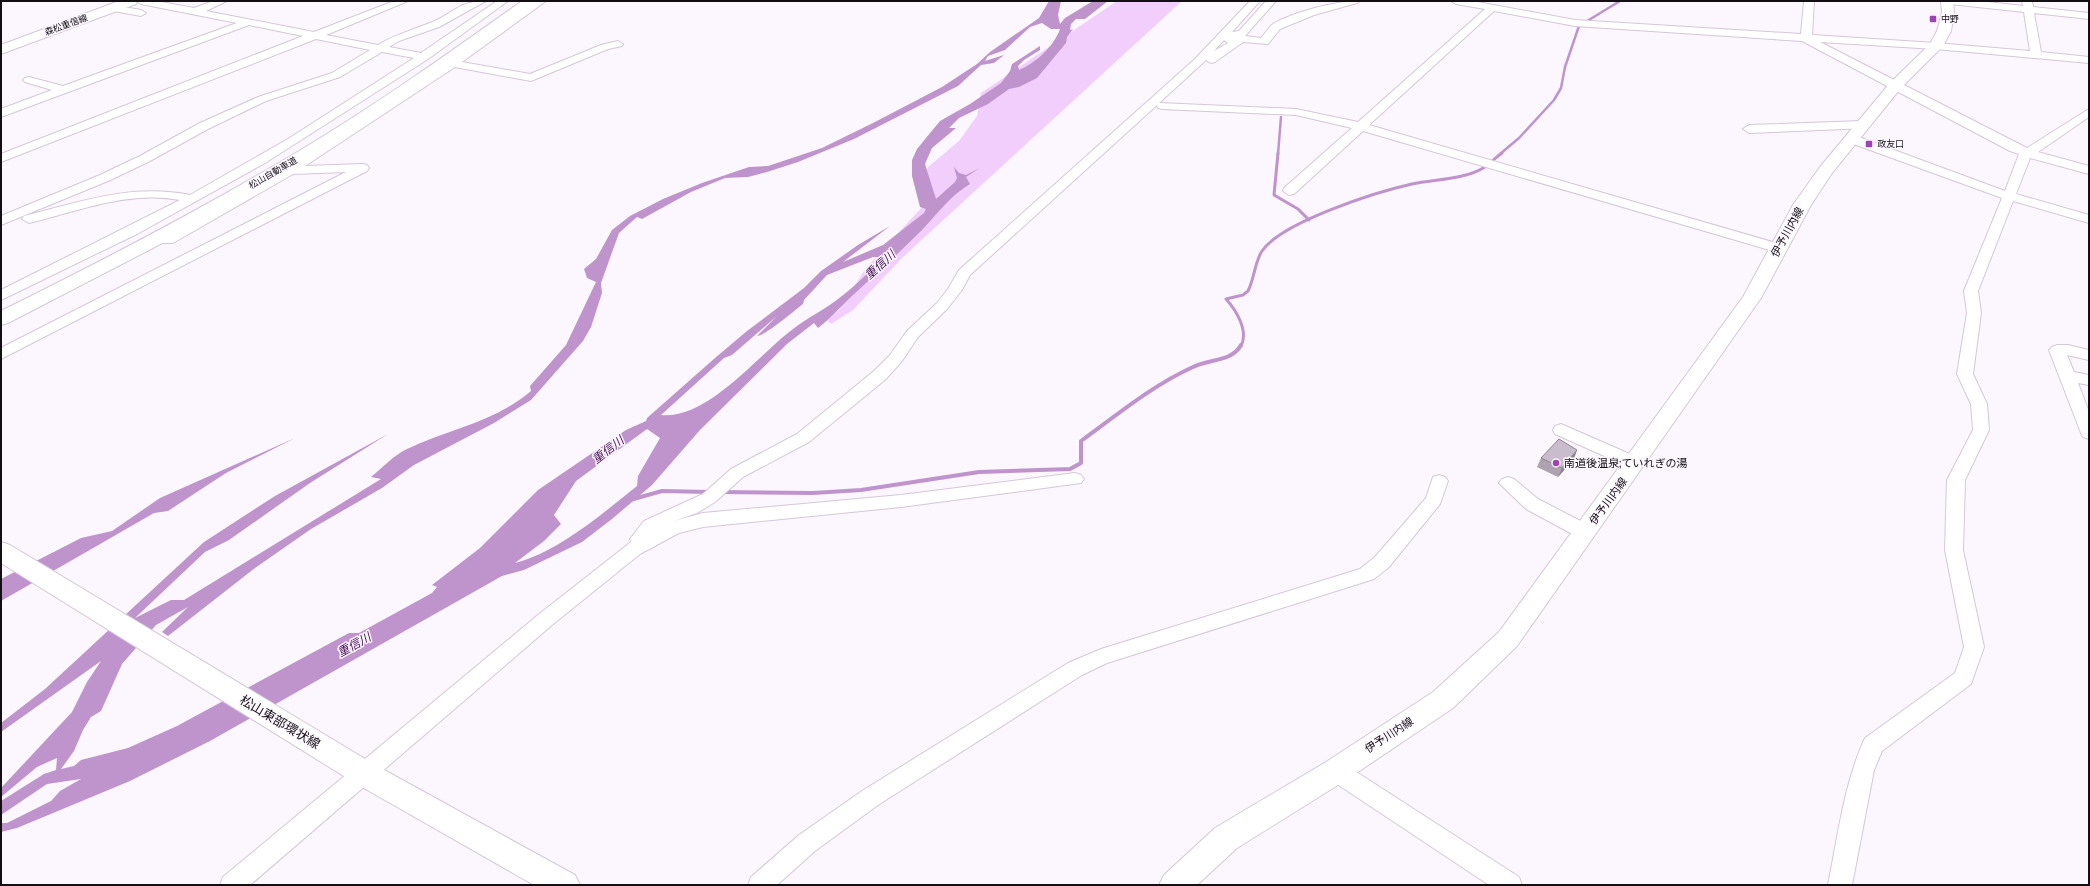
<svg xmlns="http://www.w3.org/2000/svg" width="2090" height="886" font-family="'Archivo Narrow','Noto Sans JP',sans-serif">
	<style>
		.green { fill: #f1cefc }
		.water { fill: #bf94cc; fill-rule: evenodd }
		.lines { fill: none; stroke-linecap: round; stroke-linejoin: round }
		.stream-far2 { stroke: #bf94cc; stroke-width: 2.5 }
		.stream-far1 { stroke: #bf94cc; stroke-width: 3 }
		.stream { stroke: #bf94cc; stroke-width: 4 }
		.minor-casing { stroke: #d5c7d9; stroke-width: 2 }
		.major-casing { stroke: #d5c7d9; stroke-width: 2 }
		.highway-casing { stroke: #d5c7d9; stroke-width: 2 }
		.minor { fill: #fff; fill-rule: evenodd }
		.major { fill: #fff; fill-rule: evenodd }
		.highway { fill: #fff; fill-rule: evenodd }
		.wall { fill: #ada2b0 }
		.shaded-wall { fill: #8d8490 }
		.building { fill: #c9bccd; stroke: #8d8490 }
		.poi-dot { fill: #9b45b3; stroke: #fcf6fe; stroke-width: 1.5 }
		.labels { text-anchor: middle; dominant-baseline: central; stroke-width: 3; stroke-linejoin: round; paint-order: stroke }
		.far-poi-label { font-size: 9px; fill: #130e14; stroke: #fcf6fe; text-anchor: start }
		.far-street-label { font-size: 9px; fill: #130e14; stroke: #fcf6fe }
		.street-label { font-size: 11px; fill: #130e14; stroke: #fcf6fe }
		.poi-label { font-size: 11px; fill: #130e14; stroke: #fcf6fe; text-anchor: start }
		.water-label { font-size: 12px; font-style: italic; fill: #471055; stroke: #fcf6fe }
		.near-street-label { font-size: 13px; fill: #130e14; stroke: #fcf6fe }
	</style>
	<rect width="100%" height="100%" fill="#fcf6fe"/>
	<path class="green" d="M 1117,1 L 1182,1 L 903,257 L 853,310 L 831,324 L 826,319 L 839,310 L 866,268 L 924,205 L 928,185 L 927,168 L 959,141 L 977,116 L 981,93 Z"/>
	<g class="water">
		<path d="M 1049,1 L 1061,1 L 1058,15 L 1060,24 L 1065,18 L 1093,1 L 1108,1 L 1085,19 L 1076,19 L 1071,24 L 1070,30 L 1073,29 L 1067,37 L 1066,43 L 1037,78 L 1019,87 L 1009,89 L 988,104 L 959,118 L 949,128 L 956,128 L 932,148 L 925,164 L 936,199 L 955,182 L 957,178 L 954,167 L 959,173 L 966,175 L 980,168 L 966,177 L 970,184 C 950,196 938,213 922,230 C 900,252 877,273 853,295 C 841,306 831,318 818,328 L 814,323 L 787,344 L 700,430 L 652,485 L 612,519 L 582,542 L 524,570 L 502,576 L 210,741 L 130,781 L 17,828 L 1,832 L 1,823 L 7,823 L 51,801 L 60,791 L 81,779 L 47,784 L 1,815 L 1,801 L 44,774 L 56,770 L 57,758 L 37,767 L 1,797 L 1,788 L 72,712 L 87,682 L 101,661 L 1,732 L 1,723 L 45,689 L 204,542 L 275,496 L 388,434 L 310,483 L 229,540 L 205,552 L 135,618 L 171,600 L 184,600 L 381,479 L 371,477 C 382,468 394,455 407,449 C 449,429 495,422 531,391 L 530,386 L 566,345 L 596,282 L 587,278 L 584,269 L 596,259 L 612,230 L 630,216 L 663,199 L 702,183 L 749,167 L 768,166 L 822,148 L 875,122 L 942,87 L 977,64 L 990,52 L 1039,18 ZM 1042,23 L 1051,29 L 1060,29 C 1054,46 1036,63 1019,70 L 1018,66 L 1024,60 L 1040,50 L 1040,46 L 1012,64 L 1010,71 L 1001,83 L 970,104 L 940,121 L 917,149 L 912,160 L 912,176 L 920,207 L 926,209 L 924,213 L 883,245 L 843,262 L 890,226 L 858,245 L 821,271 L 804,288 L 747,331 L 715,358 L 647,418 L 646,421 L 626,430 L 538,490 L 480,548 L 432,585 L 437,587 L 432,593 L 359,633 L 349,633 L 177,726 L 128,748 L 81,760 L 74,766 L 61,769 L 74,751 L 83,730 L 91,717 L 101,711 L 122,664 L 156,625 L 188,607 L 162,632 L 168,636 L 255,568 L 311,529 L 382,488 L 414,465 L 494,423 L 531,400 L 583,341 L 591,327 L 602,293 L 601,283 L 619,233 L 637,217 L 642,219 L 691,192 L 725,178 L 748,177 L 767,172 L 798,162 L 854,139 L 958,86 L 981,65 L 994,63 L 1004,55 L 985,61 L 988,56 L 1005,50 L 1030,27 ZM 873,257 L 879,257 L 875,262 L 877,265 C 864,276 852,289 838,299 C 824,310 807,318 793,329 C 758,355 707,420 661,415 L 724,358 L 732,355 L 777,316 L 757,336 C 765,336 795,310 803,304 L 804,300 L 827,275 ZM 647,429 L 660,438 L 638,476 L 637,486 C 602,514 558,552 515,563 L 544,541 L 561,524 L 554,515 L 576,481 Z"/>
		<path d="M 295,438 L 226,473 L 168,511 L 154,513 L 1,601 L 1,579 L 81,538 L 112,531 L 160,498 Z"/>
	</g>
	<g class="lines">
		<g class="stream-far2">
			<path d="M 1278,154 L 1281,117"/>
			<path d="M 1500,154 L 1519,138 L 1554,100 L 1561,88 L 1565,67 L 1579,26 L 1620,1"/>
		</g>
		<g class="stream-far1">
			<path d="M 1278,153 L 1274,195 L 1298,209 L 1309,220"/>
			<path d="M 1241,346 C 1249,331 1236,310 1226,299 L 1243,295 L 1248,291 C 1254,280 1255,261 1262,251 C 1282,222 1376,192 1412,184 C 1436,179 1464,180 1485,167 C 1491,163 1496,157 1502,153"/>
		</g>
		<g class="stream">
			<path d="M 721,492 L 813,493 L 861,490 L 979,472 L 1070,469 L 1081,463 L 1081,441 C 1117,415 1153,385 1193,367 C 1208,359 1232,362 1241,345"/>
			<path d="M 630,500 L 662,491 L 710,492"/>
		</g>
		<defs>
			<g id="minor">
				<path d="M 136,1 L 156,1 L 194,8 L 213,1 L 227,1 L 206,11 L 314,32 L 394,1 L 408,1 L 326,35 L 378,45 C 394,35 412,30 430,23 C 453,14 458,1 486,1 L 439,27 L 399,41 L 389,47 L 421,53 L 497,1 L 508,1 L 428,59 L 265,163 L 137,234 L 1,300 L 1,290 L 180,200 C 129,190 78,211 29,223 L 22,219 L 24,216 C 80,202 132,183 190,195 L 288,139 L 414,58 L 382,52 L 340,77 L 266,101 L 208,129 L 148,162 L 108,181 L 1,225 L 1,216 L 100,175 L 140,156 L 200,123 L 258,97 L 332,73 L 370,50 L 316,39 L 1,162 L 1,154 L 303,36 L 249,25 L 1,117 L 1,109 L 52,90 L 25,82 L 23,80 L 25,78 L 29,77 L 63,86 L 237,23 L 141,4 Z"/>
				<path d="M 535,1 L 546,1 L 462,62 L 530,74 L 601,45 L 618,41 L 623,44 L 622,46 L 608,49 L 531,81 L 455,67 L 305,166 L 363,164 L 367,165 L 369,168 L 367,171 L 1,359 L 1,348 L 346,172 L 293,174 L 173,243 L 163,243 L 161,240 L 163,237 C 293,167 415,86 535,1 Z"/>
				<path d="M 1250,1 L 1260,1 L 1232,32 L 1239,31 L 1266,1 L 1276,1 L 1245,36 L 1261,38 C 1265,34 1269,27 1273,24 C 1294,12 1335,1 1359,1 L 1357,3 L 1314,15 L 1280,29 L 1268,44 L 1243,42 L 1215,62 L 1211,63 L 1206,60 L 1159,103 L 1296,109 L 1358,122 L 1485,9 L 1456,4 L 1451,1 L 1472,1 L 1575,20 L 1801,34 L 1804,1 L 1814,1 L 1812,35 L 1936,43 L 2030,51 L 2024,12 L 1950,4 L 1945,1 L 1978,1 L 2023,6 L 2022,1 L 2032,1 L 2033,7 L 2089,13 L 2089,19 L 2034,13 L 2041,52 L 2089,57 L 2089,63 L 1936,49 L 1820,42 L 2027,148 L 2089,109 L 2089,117 L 2038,152 L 2089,166 L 2089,174 L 2030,158 L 2016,194 L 2089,215 L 2089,223 L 2013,201 L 1978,291 L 1981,313 L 1973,374 L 1987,404 L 1989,430 L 1965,480 L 1963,550 L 1984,647 L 1971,684 L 1882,751 L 1874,770 L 1852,885 L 1828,885 C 1838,836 1844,783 1865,738 L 1955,673 L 1964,647 L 1945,550 L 1947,480 L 1973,430 L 1971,404 L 1957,374 L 1967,313 L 1964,291 L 2002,198 L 1848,142 L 1846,139 L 1852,135 L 1856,136 L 2005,191 L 2019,154 L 2010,151 L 1802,41 L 1575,26 L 1494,11 L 1369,125 L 1783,245 L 1785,248 L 1783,251 L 1773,251 L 1363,131 L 1294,194 L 1289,195 L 1283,191 L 1284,188 L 1352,128 L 1296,115 L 1162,109 L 1158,108 L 1157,105 L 970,275 L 962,290 L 947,309 L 918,337 L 902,361 L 886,379 L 809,442 L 743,477 L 715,502 L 697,513 L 674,521 L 703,513 L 901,495 L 1075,473 L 1081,475 L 1084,479 L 1081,483 L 901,507 L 703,527 L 679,533 L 640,554 L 552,625 L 250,885 L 220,885 L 223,877 L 538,615 L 631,542 L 630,539 L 644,521 L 703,494 L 731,469 L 797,434 L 874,371 L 890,355 L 907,331 L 937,303 L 948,289 L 959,270 L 1195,59 ZM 1224,40 L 1228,43 L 1214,51 Z"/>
				<path d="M 112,5 L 141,10 L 146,13 L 141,16 L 108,10 L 107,8 Z"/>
				<path d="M 1863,121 L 1869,125 L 1867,128 L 1749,133 L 1743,129 L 1749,125 Z"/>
				<path d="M 2057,345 L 2068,345 L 2089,350 L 2089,360 L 2067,355 L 2074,372 L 2089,375 L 2089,385 L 2078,383 L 2089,412 L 2089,439 L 2083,437 L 2081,433 L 2049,350 L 2052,347 Z"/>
				<path d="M 1561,424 L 1641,459 L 1644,463 L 1641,467 L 1635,469 L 1629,467 L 1555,434 L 1553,430 L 1555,426 Z"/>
				<path d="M 1439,475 L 1445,477 L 1448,481 L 1440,504 L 1389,567 L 1374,579 L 1107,663 L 1082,675 L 878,805 L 815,851 L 777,885 L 748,885 L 751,877 L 799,835 L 862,791 L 1068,663 L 1101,649 L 1360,569 L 1375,557 L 1426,498 L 1433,477 Z"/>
				<path d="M 1508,477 L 1514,479 L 1538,499 L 1592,527 L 1594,532 L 1592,537 L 1585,539 L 1578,537 L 1526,509 L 1499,483 L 1502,479 Z"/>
				<path d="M 1336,761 L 1344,764 L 1519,877 L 1522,885 L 1489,885 L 1328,778 L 1325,771 L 1328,764 Z"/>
			</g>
			<g id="major">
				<path d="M 119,1 L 137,1 L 136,4 L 1,54 L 1,45 Z"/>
				<path d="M 1941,1 L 1953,1 L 1954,12 L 1951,31 L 1943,46 L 1900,89 L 1832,173 L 1811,205 L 1761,298 L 1517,646 L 1453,708 L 1346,780 L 1237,848 L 1197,885 L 1159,885 L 1164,875 L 1215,828 L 1326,762 L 1433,692 L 1499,632 L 1743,297 L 1793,205 L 1820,167 L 1890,83 L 1930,44 L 1937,31 L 1942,12 Z"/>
				<path d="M 1,542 L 10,545 L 375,765 L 575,875 L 580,885 L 534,885 L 355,783 L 1,563 Z"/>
			</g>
			<path id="highway" d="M 522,1 L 536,1 L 440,72 L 311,157 L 178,235 L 8,323 L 1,325 L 1,311 C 102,261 202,209 299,151 C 376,105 449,53 522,1 Z"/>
		</defs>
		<use href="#minor" class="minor-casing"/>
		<use href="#major" class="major-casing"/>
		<use href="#highway" class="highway-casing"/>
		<use href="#minor" class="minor"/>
		<use href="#major" class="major"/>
		<use href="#highway" class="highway"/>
	</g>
	<path class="wall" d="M 1541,458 L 1574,459 L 1558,477 L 1537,467 Z"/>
	<path class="shaded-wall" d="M 1577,450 L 1574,459 L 1558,477 L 1562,468 Z"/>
	<path class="building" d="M 1559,439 L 1577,450 L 1562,468 L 1541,458 Z"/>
	<g class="poi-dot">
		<rect x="1929" y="15" width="8" height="8" rx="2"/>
		<rect x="1865" y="140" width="8" height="8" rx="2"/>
		<circle cx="1556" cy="463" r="4"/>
	</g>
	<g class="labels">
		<g class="far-poi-label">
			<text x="1941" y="19">中野</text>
			<text x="1877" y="144">政友口</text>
		</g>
		<g class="far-street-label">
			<text transform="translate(66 25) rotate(-20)">森松重信線</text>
			<text transform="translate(273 173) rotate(-30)">松山自動車道</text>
		</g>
		<g class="street-label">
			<text transform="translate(1787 232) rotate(-61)">伊予川内線</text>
			<text transform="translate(1608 501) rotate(-54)">伊予川内線</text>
			<text transform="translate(1389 735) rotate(-33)">伊予川内線</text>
		</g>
		<g class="poi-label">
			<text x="1564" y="463">南道後温泉;ていれぎの湯</text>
		</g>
		<g class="water-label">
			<text transform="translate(880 265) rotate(-42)">重信川</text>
			<text transform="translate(608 450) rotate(-38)">重信川</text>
			<text transform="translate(354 645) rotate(-29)">重信川</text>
		</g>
		<g class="near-street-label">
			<text transform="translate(280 722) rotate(31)">松山東部環状線</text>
		</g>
	</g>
	<rect width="2090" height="886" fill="none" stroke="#130e14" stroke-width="4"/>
</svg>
